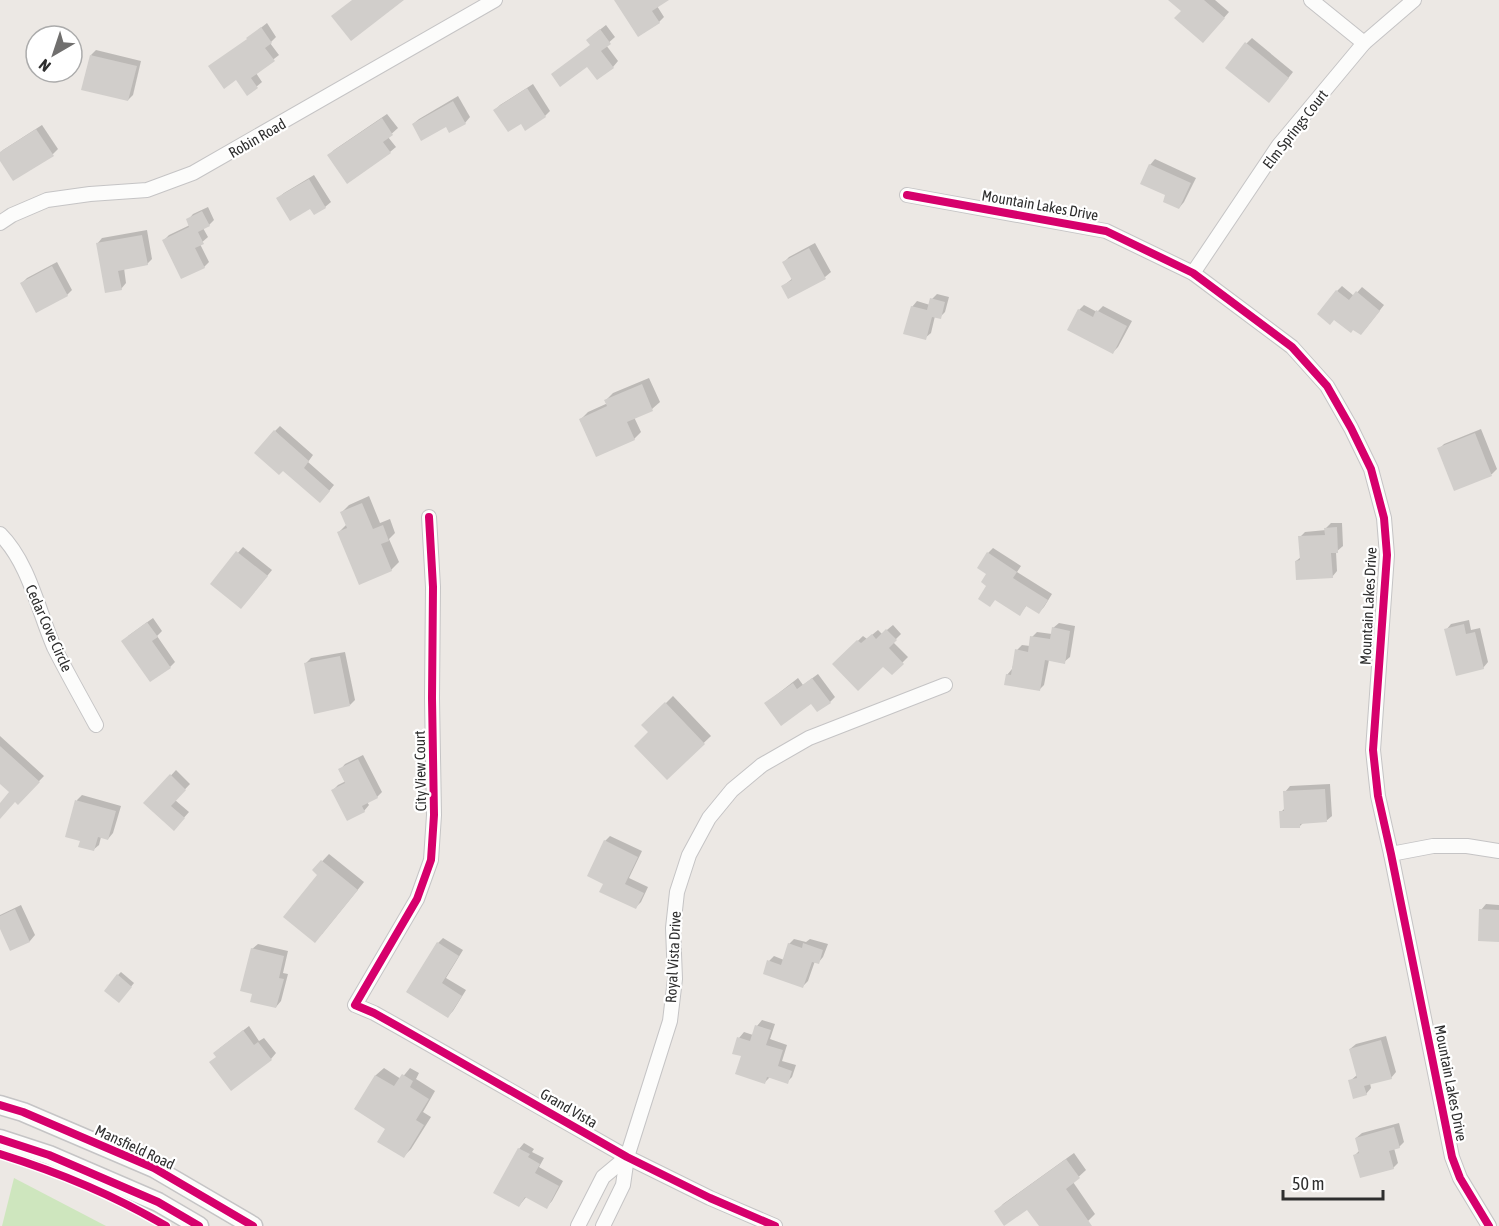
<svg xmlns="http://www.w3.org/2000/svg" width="1499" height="1226" font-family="'Asap Condensed',sans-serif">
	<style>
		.green { fill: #cee6be }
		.shadow { fill: #0003 }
		.building { fill: #d1cecb }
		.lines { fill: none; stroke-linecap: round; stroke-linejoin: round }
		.minor-casing { stroke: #c5c4c5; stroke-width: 16 }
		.secondary-casing { stroke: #c5c4c5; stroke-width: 21 }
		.minor { stroke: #fcfcfb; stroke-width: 14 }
		.secondary { stroke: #fcfcfb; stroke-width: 18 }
		.cycleway-casing { stroke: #fff; stroke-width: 11 }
		.cycleway { stroke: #d6006c; stroke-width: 8 }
		.labels { text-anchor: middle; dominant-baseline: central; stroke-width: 4.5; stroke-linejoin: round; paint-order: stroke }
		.street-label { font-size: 15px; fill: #2e2e2e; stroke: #fff }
	</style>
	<rect width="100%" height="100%" fill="#ece8e4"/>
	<path class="green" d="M 14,1178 L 106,1226 L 2,1226 Z"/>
	<g class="shadow">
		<path d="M 616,0 L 667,0 L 657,6 L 664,17 L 659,22 Z"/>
		<path d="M 1171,0 L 1215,0 L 1229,12 L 1208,36 Z"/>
		<path d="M 267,23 L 276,37 L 270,43 L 279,55 L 256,73 L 262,82 L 248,94 L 248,38 Z"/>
		<path d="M 606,25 L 615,37 L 606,45 L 618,61 L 613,67 L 587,65 L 593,35 Z"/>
		<path d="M 1252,38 L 1293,72 L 1274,96 L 1246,44 Z"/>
		<path d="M 96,50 L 141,61 L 133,95 L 128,100 L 91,55 Z"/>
		<path d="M 533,84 L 550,111 L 545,116 L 521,122 L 495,110 L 500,105 Z"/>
		<path d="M 458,96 L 470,117 L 465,123 L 413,124 L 419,119 Z"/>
		<path d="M 387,114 L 398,128 L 388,137 L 396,147 L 390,152 L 329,155 L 334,150 Z"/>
		<path d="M 42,125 L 58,149 L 53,154 L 0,158 L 0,153 L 3,150 Z"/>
		<path d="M 1155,159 L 1196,178 L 1184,202 L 1179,208 L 1167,195 L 1150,165 Z"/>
		<path d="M 314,175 L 331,202 L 325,207 L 314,213 L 311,207 L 278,198 L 284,193 Z"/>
		<path d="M 208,207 L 214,220 L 209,225 L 203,228 L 208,237 L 200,244 L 209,262 L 204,267 L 164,240 L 169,235 L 190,225 L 188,220 L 193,214 Z"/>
		<path d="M 147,230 L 152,259 L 147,264 L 124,268 L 126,283 L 121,289 L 97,244 L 102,238 Z"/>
		<path d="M 815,243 L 831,272 L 825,277 L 789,297 L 783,286 L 793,278 L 784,262 L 789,257 Z"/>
		<path d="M 57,262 L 72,290 L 67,295 L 22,283 L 27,278 Z"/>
		<path d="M 1342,286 L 1354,296 L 1362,287 L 1384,305 L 1366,328 L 1337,291 Z"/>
		<path d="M 937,294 L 949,297 L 945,312 L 940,317 L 935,316 L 931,333 L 925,338 L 912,307 L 917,301 L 930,305 L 932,299 Z"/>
		<path d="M 1084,305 L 1097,312 L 1103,306 L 1132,321 L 1118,347 L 1113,352 L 1079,310 Z"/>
		<path d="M 649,378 L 660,402 L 652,409 L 634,417 L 641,432 L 634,439 L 581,419 L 588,412 L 608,403 L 606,400 L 613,393 Z"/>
		<path d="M 280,426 L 313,455 L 308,462 L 334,485 L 325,496 L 275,431 Z"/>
		<path d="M 1481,429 L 1497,469 L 1492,474 L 1455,489 L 1439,449 L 1444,444 Z"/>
		<path d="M 369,496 L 380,523 L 390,519 L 395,533 L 389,539 L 399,562 L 391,570 L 339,532 L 347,524 L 342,512 L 349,505 Z"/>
		<path d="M 1331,523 L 1342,523 L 1343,546 L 1336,552 L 1337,571 L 1332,577 L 1296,561 L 1301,557 L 1300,537 L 1305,532 L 1326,530 L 1326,528 Z"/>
		<path d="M 243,547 L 272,570 L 246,602 L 212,583 Z"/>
		<path d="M 993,548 L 1021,566 L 1017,572 L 1052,594 L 1044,607 L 1039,612 L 1027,605 L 1020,614 L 989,585 L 988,553 Z"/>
		<path d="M 153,618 L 162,631 L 157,636 L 175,662 L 170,667 L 128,636 Z"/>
		<path d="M 1469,620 L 1471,630 L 1480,628 L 1488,662 L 1483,668 L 1446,630 L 1451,624 Z"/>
		<path d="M 1059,623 L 1075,626 L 1070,657 L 1064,662 L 1049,660 L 1044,685 L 1039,690 L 1007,675 L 1012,669 L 1017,650 L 1022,645 L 1030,646 L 1032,637 L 1037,632 L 1052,634 L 1053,628 Z"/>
		<path d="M 893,625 L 901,634 L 893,642 L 908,657 L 892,673 L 883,664 L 834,664 L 863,636 L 867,639 L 878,630 L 882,634 Z"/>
		<path d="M 345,652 L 355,700 L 350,705 L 306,663 L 311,658 Z"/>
		<path d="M 818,674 L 835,697 L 830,702 L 766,703 L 798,678 L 803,685 Z"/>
		<path d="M 673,696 L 711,736 L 667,778 L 650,732 L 644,725 Z"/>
		<path d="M 0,736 L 44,776 L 18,803 L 15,800 L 0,809 L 0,805 L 11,792 L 0,782 Z"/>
		<path d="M 363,755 L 382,792 L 377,797 L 367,802 L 369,805 L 364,811 L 333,790 L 338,785 L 346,781 L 340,770 L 345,764 Z"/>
		<path d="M 176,770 L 190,784 L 175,800 L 189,812 L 174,829 L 146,803 Z"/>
		<path d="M 1330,784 L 1332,816 L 1326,821 L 1304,822 L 1300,826 L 1281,812 L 1286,807 L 1285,792 L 1290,786 Z"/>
		<path d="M 82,795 L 121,806 L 113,833 L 108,839 L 101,837 L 99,845 L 93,850 L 81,840 L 77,800 Z"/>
		<path d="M 610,836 L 642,851 L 629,878 L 648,887 L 641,902 L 636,907 L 605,883 L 605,841 Z"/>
		<path d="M 329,854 L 364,882 L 322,934 L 320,874 L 314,870 Z"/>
		<path d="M 1486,904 L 1499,905 L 1499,941 L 1481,910 Z"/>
		<path d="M 21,905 L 35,935 L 30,941 L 11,949 L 0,925 L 0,915 Z"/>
		<path d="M 443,938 L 463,950 L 446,978 L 466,990 L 453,1011 L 448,1016 L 408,992 L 438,943 Z"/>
		<path d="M 794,939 L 806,942 L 810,939 L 828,944 L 823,957 L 818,963 L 815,961 L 808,981 L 803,986 L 769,961 L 774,956 L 784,960 L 789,944 Z"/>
		<path d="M 258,944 L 288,951 L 283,973 L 288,974 L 281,1001 L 276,1007 L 252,949 Z"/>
		<path d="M 121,972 L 134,983 L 122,998 L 118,975 Z"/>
		<path d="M 762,1020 L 775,1024 L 770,1039 L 787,1045 L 782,1061 L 796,1065 L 792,1077 L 787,1082 L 770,1077 L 765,1082 L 743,1055 L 739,1038 L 744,1032 L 753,1035 L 757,1026 Z"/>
		<path d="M 249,1026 L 259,1041 L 264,1038 L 276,1053 L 271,1059 L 217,1056 L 220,1048 Z"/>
		<path d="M 1386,1036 L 1396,1072 L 1391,1078 L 1370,1083 L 1371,1088 L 1366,1094 L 1350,1081 L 1357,1075 L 1350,1049 L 1356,1044 Z"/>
		<path d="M 384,1068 L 401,1079 L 410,1068 L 419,1073 L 416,1079 L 435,1091 L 423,1112 L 431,1117 L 411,1149 L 404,1156 L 387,1128 L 356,1109 L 376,1075 Z"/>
		<path d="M 1399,1123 L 1404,1142 L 1399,1147 L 1394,1148 L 1398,1163 L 1393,1168 L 1355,1155 L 1360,1150 L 1356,1138 L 1362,1133 Z"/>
		<path d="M 524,1143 L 534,1149 L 532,1152 L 544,1158 L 539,1167 L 563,1181 L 552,1201 L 547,1207 L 527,1196 L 519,1206 L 495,1192 L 519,1149 Z"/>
		<path d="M 1074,1153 L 1086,1170 L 1073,1182 L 1095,1214 L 1088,1221 L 1081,1226 L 1041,1226 L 1028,1208 L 996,1212 L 1003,1204 Z"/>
	</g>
	<g class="building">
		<path d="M 352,0 L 404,0 L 351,41 L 331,16 Z"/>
		<path d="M 614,0 L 669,0 L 652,11 L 660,23 L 638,37 Z"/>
		<path d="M 1168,0 L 1204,0 L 1225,18 L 1203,43 L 1174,18 L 1181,11 Z"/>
		<path d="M 261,27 L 272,43 L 265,48 L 275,61 L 251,78 L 258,88 L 247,96 L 236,80 L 224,89 L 208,66 L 247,39 L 246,38 Z"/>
		<path d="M 600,29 L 611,44 L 601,51 L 614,68 L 597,80 L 587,67 L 560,87 L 551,74 L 590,45 L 586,40 Z"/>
		<path d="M 1245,42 L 1289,78 L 1269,103 L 1225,68 Z"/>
		<path d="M 90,55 L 137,66 L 128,101 L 81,90 Z"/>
		<path d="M 527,88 L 546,117 L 525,131 L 521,124 L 508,132 L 493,110 Z"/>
		<path d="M 453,101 L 466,124 L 449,133 L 446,127 L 421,141 L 412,124 Z"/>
		<path d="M 382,118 L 393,135 L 383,142 L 391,153 L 347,184 L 327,155 Z"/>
		<path d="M 36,129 L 54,156 L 13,181 L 0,161 L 0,152 Z"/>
		<path d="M 1149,164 L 1191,183 L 1179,209 L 1163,202 L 1165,195 L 1140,184 Z"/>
		<path d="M 309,179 L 326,208 L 314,215 L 310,209 L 290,221 L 276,198 Z"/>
		<path d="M 202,211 L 210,226 L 198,232 L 204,244 L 195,248 L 205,268 L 181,279 L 162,240 L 189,227 L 186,219 Z"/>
		<path d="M 142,235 L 148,265 L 118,271 L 122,290 L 105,293 L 96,243 Z"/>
		<path d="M 809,248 L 826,279 L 788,299 L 781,286 L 792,280 L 782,262 Z"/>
		<path d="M 52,266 L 68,296 L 36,313 L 20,283 Z"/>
		<path d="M 1336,290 L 1349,300 L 1356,291 L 1380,311 L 1361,335 L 1353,330 L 1351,333 L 1334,320 L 1330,325 L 1317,314 Z"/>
		<path d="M 930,298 L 945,302 L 941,319 L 932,317 L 926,340 L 903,334 L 911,306 L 927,310 Z"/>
		<path d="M 1078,309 L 1093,317 L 1096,310 L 1127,326 L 1113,354 L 1067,330 Z"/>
		<path d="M 642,384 L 653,411 L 627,422 L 635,440 L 596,457 L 579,419 L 607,406 L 604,400 Z"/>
		<path d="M 274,430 L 309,461 L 304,468 L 330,491 L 320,503 L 283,471 L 279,475 L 254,453 Z"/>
		<path d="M 1475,433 L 1492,476 L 1454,491 L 1437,448 Z"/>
		<path d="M 362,503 L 373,529 L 383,525 L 389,541 L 381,544 L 392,571 L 359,585 L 337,532 L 347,528 L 340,512 Z"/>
		<path d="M 1337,527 L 1338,553 L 1331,553 L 1333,578 L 1296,580 L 1295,561 L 1300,560 L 1298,536 L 1325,535 L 1324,528 Z"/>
		<path d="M 236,551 L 268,576 L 241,609 L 210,584 Z"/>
		<path d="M 987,552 L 1017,572 L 1013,578 L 1048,600 L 1039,614 L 1026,606 L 1020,616 L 995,600 L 990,607 L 978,599 L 986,586 L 981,582 L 986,574 L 977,568 Z"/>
		<path d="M 147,622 L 158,637 L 152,641 L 171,668 L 150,682 L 121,641 Z"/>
		<path d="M 1464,624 L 1466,634 L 1475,632 L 1484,669 L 1456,676 L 1444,629 Z"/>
		<path d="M 1052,627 L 1070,631 L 1065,664 L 1045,660 L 1040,691 L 1004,685 L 1006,674 L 1011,675 L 1015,649 L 1028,652 L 1030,636 L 1050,639 Z"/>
		<path d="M 886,629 L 897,640 L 889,648 L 904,664 L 892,675 L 883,667 L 858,691 L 832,664 L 857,640 L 861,643 L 872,634 L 876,639 Z"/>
		<path d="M 340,656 L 350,706 L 314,714 L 304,663 Z"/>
		<path d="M 812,678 L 831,703 L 817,712 L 811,704 L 781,726 L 764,703 L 793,683 L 797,689 Z"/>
		<path d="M 665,702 L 705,744 L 667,780 L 634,746 L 648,732 L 641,725 Z"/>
		<path d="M 0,746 L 40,782 L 18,805 L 15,802 L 0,819 L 0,803 L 9,792 L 0,784 Z"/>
		<path d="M 358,759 L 378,798 L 362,806 L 365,812 L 347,821 L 331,790 L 345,783 L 338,769 Z"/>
		<path d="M 170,774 L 186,790 L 171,806 L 185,818 L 174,831 L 143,803 Z"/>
		<path d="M 1325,789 L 1327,822 L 1300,824 L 1300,828 L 1280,828 L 1279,811 L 1284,811 L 1283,791 Z"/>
		<path d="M 75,800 L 116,811 L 108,840 L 98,837 L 94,851 L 78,847 L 80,841 L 65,837 Z"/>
		<path d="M 604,840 L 638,857 L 625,884 L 644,893 L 636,909 L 599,892 L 603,884 L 587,876 Z"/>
		<path d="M 321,860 L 358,890 L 315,943 L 283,917 L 317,875 L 312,870 Z"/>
		<path d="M 15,909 L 30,942 L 10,951 L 0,929 L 0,916 Z"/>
		<path d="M 1479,909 L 1499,910 L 1499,942 L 1478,941 Z"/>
		<path d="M 437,942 L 459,956 L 442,983 L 462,996 L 448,1018 L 406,992 Z"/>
		<path d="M 788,943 L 802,948 L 803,943 L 823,950 L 819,964 L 812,962 L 803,988 L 763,974 L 767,960 L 781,965 Z"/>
		<path d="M 251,948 L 284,956 L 279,978 L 284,979 L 276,1008 L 250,1002 L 252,994 L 240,991 Z"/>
		<path d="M 117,974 L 132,987 L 119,1003 L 104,991 Z"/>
		<path d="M 755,1025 L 771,1030 L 766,1045 L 783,1050 L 778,1066 L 792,1071 L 788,1084 L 767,1077 L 765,1084 L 735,1074 L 741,1056 L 732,1054 L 737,1037 L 750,1041 Z"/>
		<path d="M 243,1030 L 254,1045 L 258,1042 L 272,1060 L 231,1091 L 209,1062 L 216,1057 L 213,1053 Z"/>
		<path d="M 1381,1040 L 1392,1079 L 1364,1086 L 1367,1095 L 1353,1099 L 1348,1080 L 1357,1078 L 1349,1049 Z"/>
		<path d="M 402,1074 L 413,1081 L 410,1087 L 429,1099 L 416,1120 L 424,1125 L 404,1158 L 377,1142 L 385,1129 L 354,1109 L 375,1075 L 394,1086 Z"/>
		<path d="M 1394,1127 L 1400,1148 L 1389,1151 L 1394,1169 L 1360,1178 L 1353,1155 L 1359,1153 L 1355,1138 Z"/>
		<path d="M 518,1148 L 530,1154 L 528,1157 L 540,1164 L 535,1173 L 559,1186 L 547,1209 L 525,1197 L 519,1207 L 493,1193 Z"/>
		<path d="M 1066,1159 L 1080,1178 L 1066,1189 L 1092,1226 L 1039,1226 L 1027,1210 L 1004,1226 L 994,1211 Z"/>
	</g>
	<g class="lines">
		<defs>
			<g id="minor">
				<path d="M 1311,0 L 1364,43"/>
				<path d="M 907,195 L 1106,231 L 1193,273 L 1292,347 L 1327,386 L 1351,428 L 1371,469 L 1384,518 L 1387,555 L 1373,750 L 1378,796 L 1391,854 L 1452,1157 L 1460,1178 L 1489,1226"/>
				<path d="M 0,223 L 12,215 L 47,200 L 90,194 L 147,190 L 193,173 L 495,0"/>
				<path d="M 1193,273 L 1279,145 L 1364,43 L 1414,0"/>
				<path d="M 429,517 L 433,587 L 432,698 L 434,815 L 431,860 L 417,899 L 355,1005 L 374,1013 L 399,1027 L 627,1157 L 710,1198 L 775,1226"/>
				<path d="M 0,534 C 29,563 38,610 54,647 C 67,673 82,699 96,725"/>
				<path d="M 1391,854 L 1433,846 L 1467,846 L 1499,851"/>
				<path d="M 578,1226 L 603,1177 L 627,1157"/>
				<path d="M 603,1226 L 623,1185 L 627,1157 L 670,1021 L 675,979 L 673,928 L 677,892 L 689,855 L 709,818 L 732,790 L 762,765 L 809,738 L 945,685"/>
			</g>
			<g id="secondary">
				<path d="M 0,1105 L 23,1112 L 154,1168 L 253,1226"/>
				<path d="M 0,1139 L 49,1155 L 158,1202 L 199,1226"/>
			</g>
		</defs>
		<use href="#minor" class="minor-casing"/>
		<use href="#secondary" class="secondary-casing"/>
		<use href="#minor" class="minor"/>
		<use href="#secondary" class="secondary"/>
		<defs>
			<g id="cycleway">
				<path d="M 907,195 L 1106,231 L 1193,273 L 1292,347 L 1327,386 L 1351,428 L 1371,469 L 1384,518 L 1387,555 L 1373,750 L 1378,796 L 1391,854 L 1452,1157 L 1460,1178 L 1489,1226"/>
				<path d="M 429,517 L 433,587 L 432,698 L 434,815 L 431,860 L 417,899 L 355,1005 L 374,1013 L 399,1027 L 627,1157 L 710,1198 L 775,1226"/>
				<path d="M 0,1105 L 23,1112 L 154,1168 L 253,1226"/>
				<path d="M 0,1139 L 49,1155 L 158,1202 L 199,1226"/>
				<path d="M 0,1154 C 58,1172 114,1195 166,1226"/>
			</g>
		</defs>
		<use href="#cycleway" class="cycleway-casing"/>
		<use href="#cycleway" class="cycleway"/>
	</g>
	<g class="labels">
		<g class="street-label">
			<text transform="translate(1295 129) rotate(-52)">Elm Springs Court</text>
			<text transform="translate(257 138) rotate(-30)">Robin Road</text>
			<text transform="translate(1040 205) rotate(10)">Mountain Lakes Drive</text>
			<text transform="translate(1368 606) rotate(-87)">Mountain Lakes Drive</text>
			<text transform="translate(49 628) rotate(66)">Cedar Cove Circle</text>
			<text transform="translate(420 771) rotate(-91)">City View Court</text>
			<text transform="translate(673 957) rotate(-87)">Royal Vista Drive</text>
			<text transform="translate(1451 1083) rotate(79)">Mountain Lakes Drive</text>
			<text transform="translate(569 1108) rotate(30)">Grand Vista</text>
			<text transform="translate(135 1147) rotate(25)">Mansfield Road</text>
		</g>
	</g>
	<g transform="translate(54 54) rotate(219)"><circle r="28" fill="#ffffff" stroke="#ababab" stroke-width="1.5"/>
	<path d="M0-4.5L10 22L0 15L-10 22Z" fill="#706f6e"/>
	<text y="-9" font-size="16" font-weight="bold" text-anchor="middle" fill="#2e2e2e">N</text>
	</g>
	<path d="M1283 1190v9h100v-9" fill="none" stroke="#2e2e2e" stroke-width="3"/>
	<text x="1292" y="1190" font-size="18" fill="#2e2e2e" stroke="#ffffff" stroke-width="4.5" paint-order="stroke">50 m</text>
</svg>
